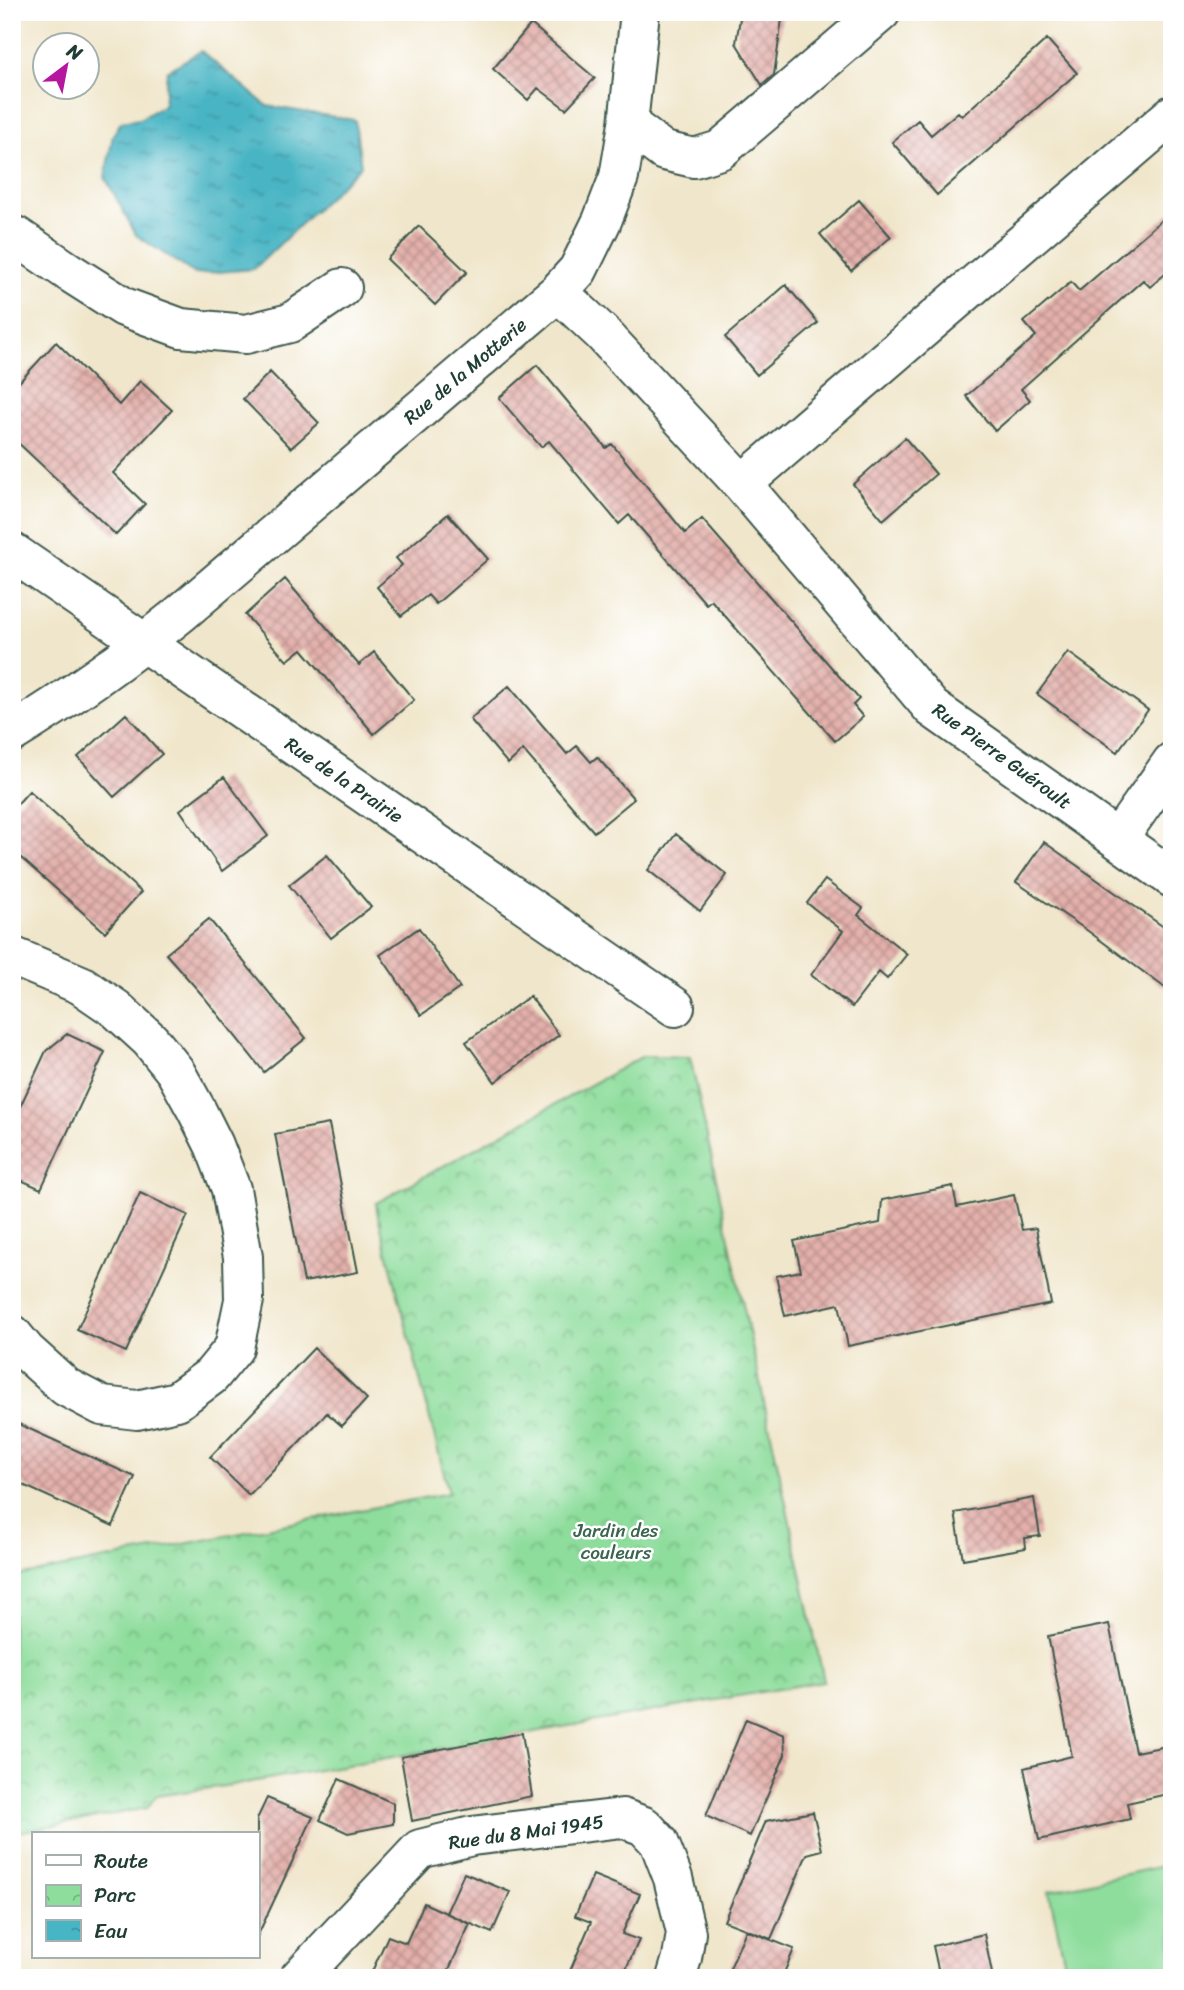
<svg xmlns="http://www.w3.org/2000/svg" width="1184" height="1990" viewBox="0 0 1184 1990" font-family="Sriracha,sans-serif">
<defs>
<pattern id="park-crowns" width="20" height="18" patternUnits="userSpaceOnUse" patternTransform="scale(1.75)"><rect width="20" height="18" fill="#8edd9c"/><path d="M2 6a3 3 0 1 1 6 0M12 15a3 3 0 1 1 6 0" fill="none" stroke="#73b480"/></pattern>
<pattern id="water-ripples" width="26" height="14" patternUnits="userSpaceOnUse" patternTransform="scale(1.75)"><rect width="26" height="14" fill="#48b5c4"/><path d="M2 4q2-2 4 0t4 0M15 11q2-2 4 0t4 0" fill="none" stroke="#3b94a0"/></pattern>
<pattern id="building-cross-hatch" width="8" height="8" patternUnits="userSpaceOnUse" patternTransform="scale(1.75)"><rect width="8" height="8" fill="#e4b0ab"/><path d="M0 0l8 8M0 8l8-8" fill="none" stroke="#b8908c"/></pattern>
</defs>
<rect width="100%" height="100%" fill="#fff"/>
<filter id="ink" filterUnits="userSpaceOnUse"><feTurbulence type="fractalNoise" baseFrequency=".0143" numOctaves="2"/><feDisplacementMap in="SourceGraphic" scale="14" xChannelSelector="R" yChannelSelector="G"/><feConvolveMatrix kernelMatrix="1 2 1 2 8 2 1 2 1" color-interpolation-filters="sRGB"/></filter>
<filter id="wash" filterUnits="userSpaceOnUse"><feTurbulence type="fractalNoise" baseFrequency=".00686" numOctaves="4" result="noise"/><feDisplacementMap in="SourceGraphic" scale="28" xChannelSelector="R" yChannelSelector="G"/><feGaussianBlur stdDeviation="1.57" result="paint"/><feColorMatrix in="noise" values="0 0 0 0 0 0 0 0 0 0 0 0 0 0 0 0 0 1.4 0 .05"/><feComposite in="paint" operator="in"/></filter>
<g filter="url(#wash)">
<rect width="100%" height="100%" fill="#f0e6cb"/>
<path fill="url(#park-crowns)" stroke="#568d68" stroke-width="2" d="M 643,1056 L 690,1057 L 824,1681 L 245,1783 L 156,1796 L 147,1808 L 12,1833 L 12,1577 L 449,1493 L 378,1216 L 376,1203 Z"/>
<path fill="#8edd9c" stroke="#568d68" stroke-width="2" d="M 1172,1864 L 1172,1978 L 1068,1978 L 1049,1891 Z"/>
<path fill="url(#water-ripples)" stroke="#34797c" stroke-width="2" d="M 201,51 L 267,106 L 355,120 L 361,166 L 254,269 L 195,274 L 136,235 L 105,177 L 113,135 L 121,122 L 140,119 L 164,105 L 167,71 Z"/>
<g id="blocks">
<path fill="url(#building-cross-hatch)" d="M 741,12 L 783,12 L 774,75 L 762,85 L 736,43 Z
M 531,24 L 595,78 L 566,109 L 538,88 L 528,100 L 493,69 Z
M 1047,39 L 1077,73 L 937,195 L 892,142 L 918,120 L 931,135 L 958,112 L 962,116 Z
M 859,200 L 891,237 L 851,271 L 820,234 Z
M 1172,211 L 1172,268 L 1150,287 L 1143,280 L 1021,389 L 1030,400 L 995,431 L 966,396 L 1036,336 L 1024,322 L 1071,282 L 1079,291 Z
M 419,226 L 467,272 L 435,305 L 387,259 Z
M 786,285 L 818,323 L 757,375 L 725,337 Z
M 56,342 L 119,405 L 140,381 L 172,410 L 113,473 L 145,504 L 116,535 L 12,437 L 12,390 Z
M 537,365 L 606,448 L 612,444 L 685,533 L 702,519 L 859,699 L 853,705 L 863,717 L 835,741 L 711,600 L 706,604 L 629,515 L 619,524 L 549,441 L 541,447 L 499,398 Z
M 270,372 L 319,423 L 291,448 L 243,399 Z
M 905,438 L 936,474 L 883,520 L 853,484 Z
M 448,514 L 488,559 L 436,604 L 428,595 L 401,616 L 377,587 L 402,565 L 396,558 Z
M 285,579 L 359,665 L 374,652 L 414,700 L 374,734 L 302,649 L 287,661 L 245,615 Z
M 1068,652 L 1148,710 L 1117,752 L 1037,694 Z
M 509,686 L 567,754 L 577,746 L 591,762 L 597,757 L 634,799 L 594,832 L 523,750 L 508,764 L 470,719 Z
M 126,714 L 162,754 L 114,797 L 78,757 Z
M 224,777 L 268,836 L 222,871 L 180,810 Z
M 29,791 L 141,892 L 105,932 L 12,850 L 12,810 Z
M 676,834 L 727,875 L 700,911 L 648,870 Z
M 1044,842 L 1172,933 L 1172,993 L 1088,931 L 1016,882 Z
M 327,855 L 371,907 L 331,938 L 289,885 Z
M 825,880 L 863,908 L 858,915 L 907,954 L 887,979 L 879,972 L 852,1007 L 811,975 L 843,931 L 807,903 Z
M 209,919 L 306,1038 L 264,1072 L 204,997 L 166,954 Z
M 419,928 L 460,988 L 421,1015 L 380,955 Z
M 530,996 L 559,1035 L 495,1082 L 466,1042 Z
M 67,1034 L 105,1052 L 41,1189 L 12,1176 L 12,1124 L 46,1051 Z
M 329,1124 L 358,1272 L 304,1282 L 275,1134 Z
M 953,1186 L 957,1207 L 1014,1195 L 1022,1230 L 1036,1228 L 1051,1304 L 848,1346 L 839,1304 L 785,1316 L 776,1276 L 801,1271 L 794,1241 L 880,1223 L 882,1200 Z
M 140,1193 L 188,1215 L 126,1352 L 77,1330 Z
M 314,1348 L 367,1399 L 342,1426 L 327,1413 L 249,1495 L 210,1457 Z
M 12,1421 L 135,1477 L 113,1526 L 12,1480 Z
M 1034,1498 L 1040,1536 L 1025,1538 L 1026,1548 L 963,1559 L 955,1513 Z
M 1109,1624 L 1135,1752 L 1172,1745 L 1172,1793 L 1127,1803 L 1130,1819 L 1039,1840 L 1024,1768 L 1072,1756 L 1048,1636 Z
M 746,1719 L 784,1735 L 785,1755 L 750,1836 L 706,1816 Z
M 522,1733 L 532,1796 L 412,1821 L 401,1757 Z
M 339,1779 L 393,1803 L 393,1824 L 348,1833 L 320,1820 Z
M 267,1798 L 313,1817 L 257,1937 L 257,1819 Z
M 813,1812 L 822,1850 L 807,1854 L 771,1939 L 724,1921 L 766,1821 Z
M 464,1873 L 510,1892 L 492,1933 L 446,1913 Z
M 593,1875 L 640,1894 L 622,1934 L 639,1940 L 622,1978 L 567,1978 L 591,1922 L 575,1916 Z
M 424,1903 L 470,1924 L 445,1978 L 369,1978 L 388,1936 L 406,1943 Z
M 746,1930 L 794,1949 L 782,1978 L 726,1978 Z
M 984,1934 L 993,1978 L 940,1978 L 933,1946 Z"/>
</g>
</g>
<g filter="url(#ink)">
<use href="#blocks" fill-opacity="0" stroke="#3e564b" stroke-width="2"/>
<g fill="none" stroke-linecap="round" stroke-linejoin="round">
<defs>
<path id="street" d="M 628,124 L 664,151 L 694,158 L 720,150 L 881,12
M 16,236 L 69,272 L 124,307 L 181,328 L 246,334 L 290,323 L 342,288
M 558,292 L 602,333 L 742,484 L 932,708 L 1172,878
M 742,484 L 1172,115
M 12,552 L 675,1007
M 12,733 C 71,697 127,657 180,614 L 558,292 L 578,270 L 602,221 L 619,177 L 628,124 L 640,12
M 1118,839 L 1172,762
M 12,956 L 81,985 L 116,1009 L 150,1040 L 175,1071 L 196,1109 L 214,1145 L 231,1189 L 243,1257 L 244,1300 L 234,1348 L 211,1376 L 177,1401 L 137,1410 L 102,1406 L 66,1387 L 26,1351 L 12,1334
M 299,1978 L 420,1849 L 472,1836 L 622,1818 L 644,1826 L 659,1842 L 673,1878 L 686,1933 L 682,1958 L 676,1978"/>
</defs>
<use href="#street" stroke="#3e564b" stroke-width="42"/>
<use href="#street" stroke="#fff" stroke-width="38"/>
</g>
</g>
<g text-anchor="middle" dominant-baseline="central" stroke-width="5" stroke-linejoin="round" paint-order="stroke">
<g font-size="19" fill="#1f3d34" stroke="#fff">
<text transform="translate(465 371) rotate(-40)">Rue de la Motterie</text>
<text transform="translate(1002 756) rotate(36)">Rue Pierre Guéroult</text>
<text transform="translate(344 780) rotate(34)">Rue de la Prairie</text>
<text transform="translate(526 1832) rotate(-8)">Rue du 8 Mai 1945</text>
</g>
<g font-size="19" fill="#3b654e" stroke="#fff">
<text x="616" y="1530">Jardin des<tspan x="616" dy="22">couleurs</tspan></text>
</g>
</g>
<rect width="1184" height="1990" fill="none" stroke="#fff" stroke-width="42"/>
<rect x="32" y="1832" width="228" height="126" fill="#ffffff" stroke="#a5b1ae" stroke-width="2"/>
<rect x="46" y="1855" width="35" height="10" fill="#ffffff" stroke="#a5b1ae" stroke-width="2"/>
<text x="94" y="1868" font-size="21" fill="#1f3d34">Route</text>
<rect x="46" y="1885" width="35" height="21" fill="url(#park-crowns)" stroke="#a5b1ae" stroke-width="2"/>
<text x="94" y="1902" font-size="21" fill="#1f3d34">Parc</text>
<rect x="46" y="1920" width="35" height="21" fill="url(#water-ripples)" stroke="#a5b1ae" stroke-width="2"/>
<text x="94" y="1938" font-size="21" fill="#1f3d34">Eau</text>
<g transform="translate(66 66) rotate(32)"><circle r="33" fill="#ffffff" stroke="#a5b1ae" stroke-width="2"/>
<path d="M0-5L12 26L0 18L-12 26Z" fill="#b5179e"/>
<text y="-10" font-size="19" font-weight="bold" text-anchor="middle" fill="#1f3d34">N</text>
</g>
</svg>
